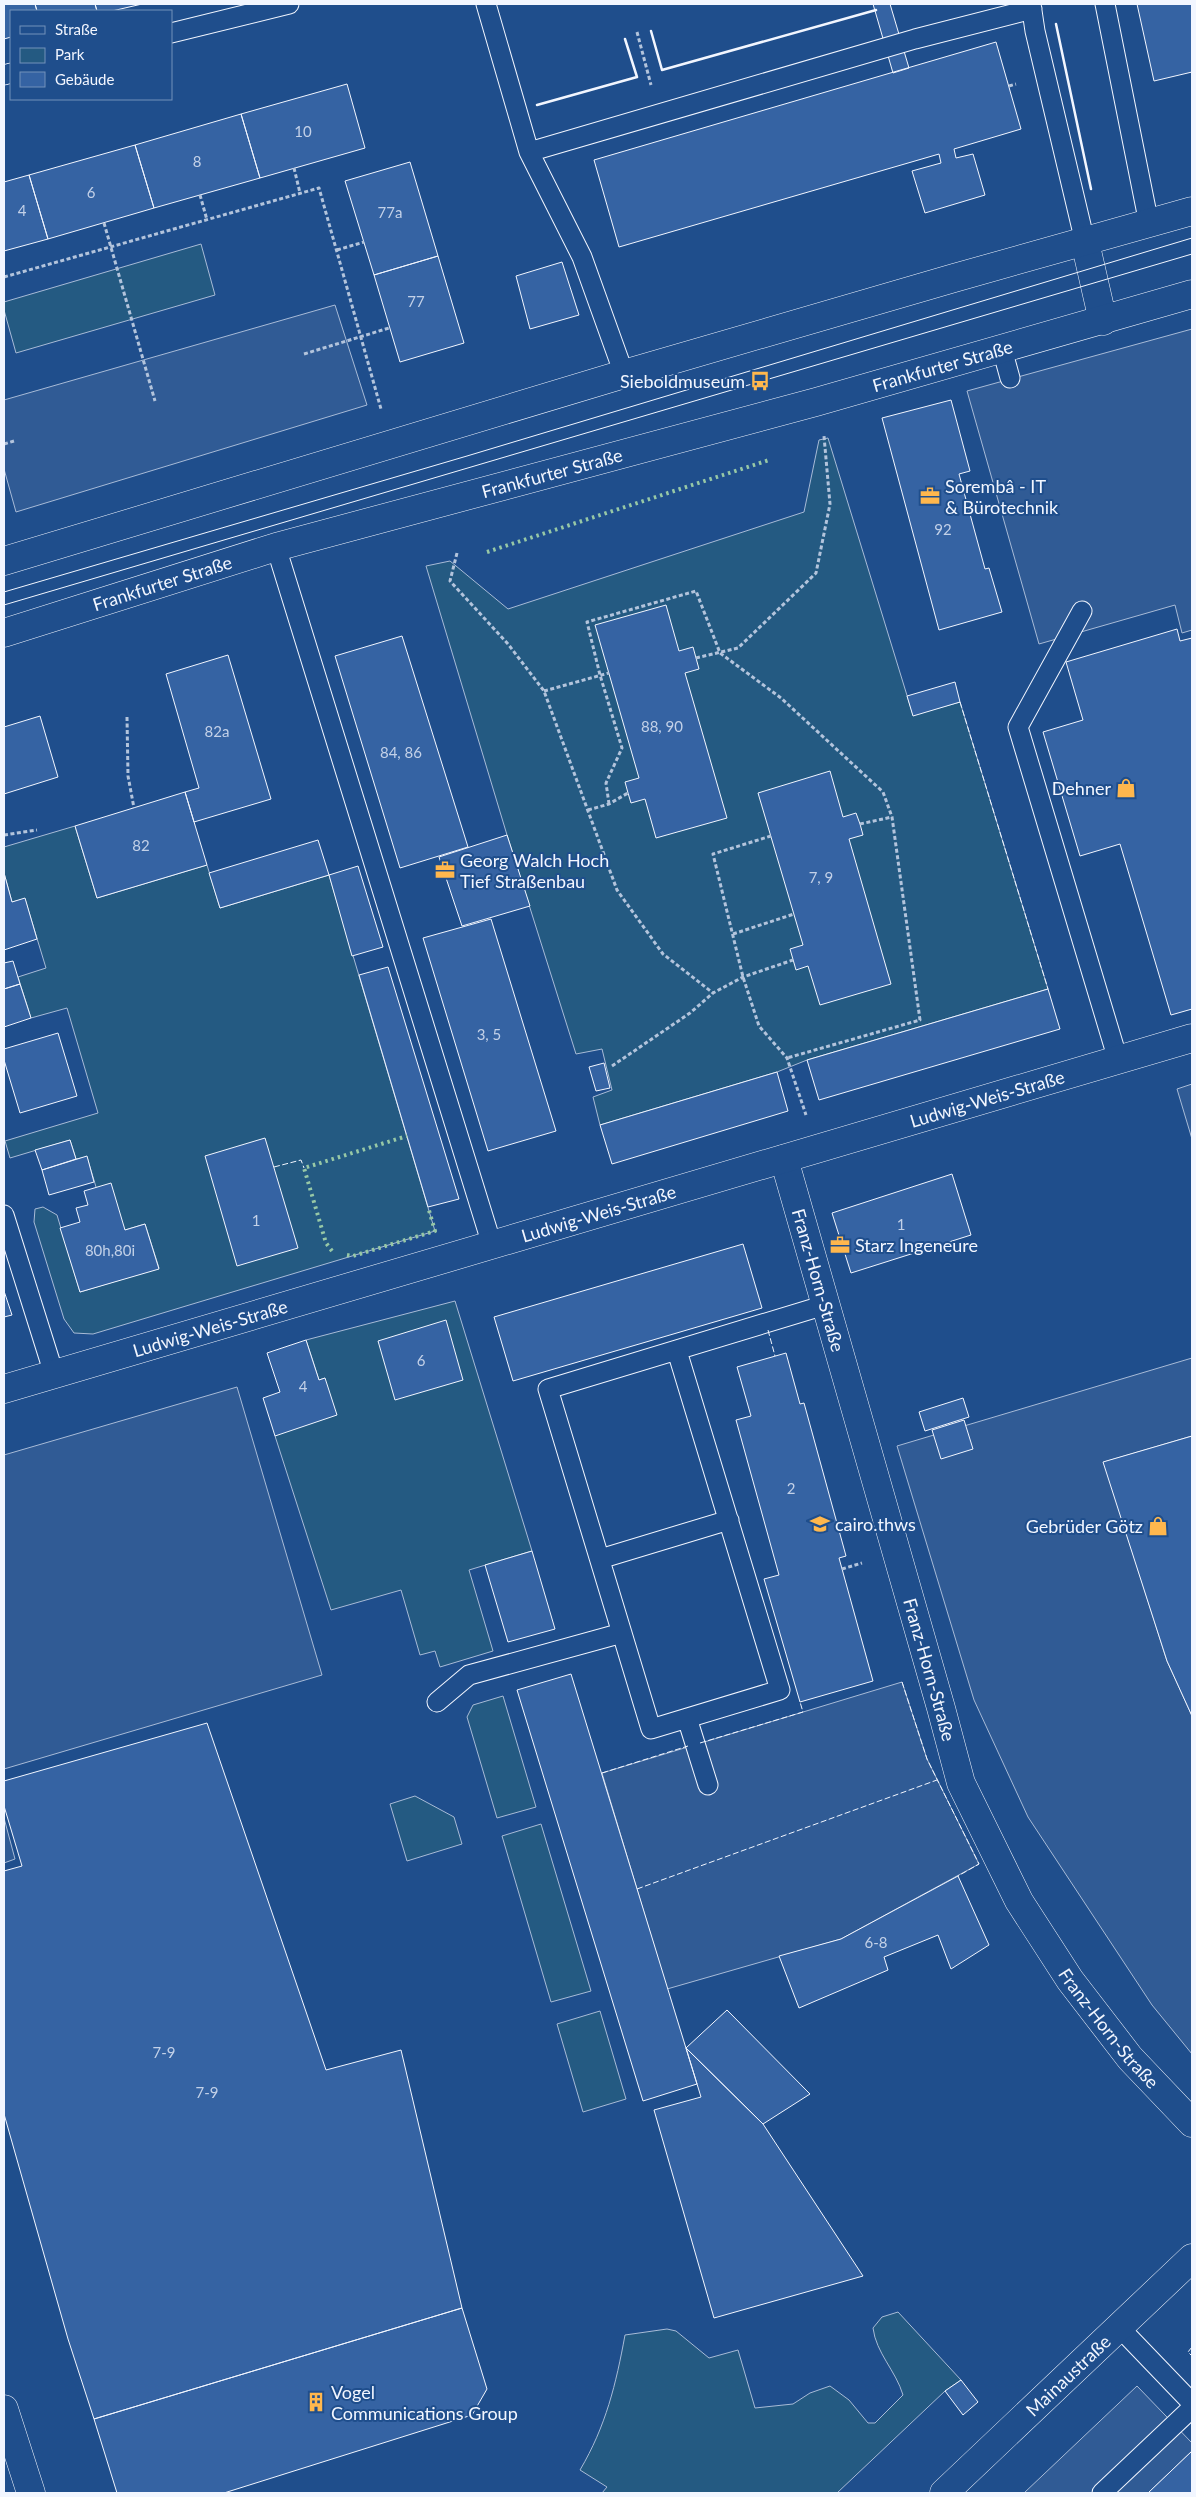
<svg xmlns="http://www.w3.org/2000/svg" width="1196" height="2497" viewBox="0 0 1196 2497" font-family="Lato,sans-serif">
<rect width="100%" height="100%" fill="#1f4e8c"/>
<path fill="#245a82" stroke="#a8bbd7" d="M 201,244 L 215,295 L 16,353 L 4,310 L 4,302 Z
M 828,438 L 913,715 L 960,702 L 1048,989 L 807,1060 L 777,1072 L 600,1125 L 593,1097 L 612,1090 L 602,1049 L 576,1054 L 507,835 L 426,566 L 450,561 L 508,609 L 804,512 L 819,440 Z
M 75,826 L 97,898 L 207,865 L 220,908 L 329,875 L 435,1231 L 93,1334 L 74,1333 L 64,1319 L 34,1222 L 35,1209 L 43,1207 L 57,1215 L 80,1292 L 159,1268 L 145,1224 L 125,1230 L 96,1187 L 87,1157 L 76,1159 L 70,1140 L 10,1158 L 5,1141 L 98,1113 L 67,1008 L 31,1018 L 18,977 L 46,968 L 25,899 L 12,902 L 4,873 L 4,847 Z
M 455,1301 L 532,1551 L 469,1570 L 493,1651 L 440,1667 L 435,1651 L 420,1655 L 401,1590 L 331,1610 L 275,1436 L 325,1378 L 319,1380 L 306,1340 Z
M 503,1696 L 536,1807 L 497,1818 L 467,1717 L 473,1705 Z
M 415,1796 L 454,1817 L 462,1844 L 407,1861 L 390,1804 Z
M 541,1824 L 591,1991 L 551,2002 L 502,1836 Z
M 600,2011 L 626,2099 L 583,2112 L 557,2024 Z
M 898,2312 L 961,2380 L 945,2391 L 837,2493 L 602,2493 L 607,2487 L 580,2470 C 606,2426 616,2384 625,2335 L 667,2329 L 676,2331 L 709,2358 L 738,2350 L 755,2408 L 793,2404 L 810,2393 L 830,2386 L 849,2400 L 868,2423 L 875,2423 L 903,2395 C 896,2371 876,2353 873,2328 L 882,2317 Z"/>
<path fill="#305b95" stroke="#a8bbd7" d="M 335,305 L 367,405 L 16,512 L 4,469 L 4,400 Z
M 1192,329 L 1192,630 L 1182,633 L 1175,605 L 1039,644 L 967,391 Z
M 1192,1084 L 1192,1139 L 1177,1089 Z
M 1192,1358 L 1192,1436 L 1104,1462 L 1167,1661 L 1192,1716 L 1192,2054 L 1152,2005 L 1028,1817 L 974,1700 L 897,1446 Z
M 237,1387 L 322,1675 L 4,1769 L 4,1455 Z
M 902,1682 L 927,1759 L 979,1864 L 841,1939 L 667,1989 L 602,1773 Z
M 4,1818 L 15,1859 L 4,1863 Z
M 1137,2386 L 1192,2443 L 1192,2451 L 1148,2493 L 1024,2493 Z"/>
<path fill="#3563a3" stroke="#f2f6ff" d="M 4,4 L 35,4 L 37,11 L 11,11 L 11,37 L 4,39 Z
M 35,4 L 95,4 L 97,11 L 37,11 Z
M 95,4 L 142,4 L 112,11 L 97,11 Z
M 873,4 L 890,4 L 909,68 L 893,73 Z
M 1137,4 L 1192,4 L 1192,72 L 1154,81 Z
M 996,42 L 1021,129 L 954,149 L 956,158 L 973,154 L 985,195 L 925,213 L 912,171 L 941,163 L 939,154 L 619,247 L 594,160 Z
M 347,84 L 365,148 L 260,178 L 241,114 Z
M 241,114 L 260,178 L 154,208 L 135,145 Z
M 135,145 L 154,208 L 48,239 L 29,175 Z
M 410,162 L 438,256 L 374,275 L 345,181 Z
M 29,175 L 48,239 L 4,251 L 4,182 Z
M 438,256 L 464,343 L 400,362 L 374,275 Z
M 562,262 L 579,315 L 530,329 L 516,276 Z
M 951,400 L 970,471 L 959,474 L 985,569 L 989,568 L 1002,612 L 939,630 L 882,418 Z
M 666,605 L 679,651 L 693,647 L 699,669 L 685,673 L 727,818 L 656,838 L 645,799 L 631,803 L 628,793 L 625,782 L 639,778 L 595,625 Z
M 1177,629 L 1180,641 L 1192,638 L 1192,1009 L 1171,1015 L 1120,844 L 1080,856 L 1043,732 L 1083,720 L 1066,662 Z
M 402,636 L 468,847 L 400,868 L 335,656 Z
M 228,655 L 271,799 L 194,822 L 185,792 L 199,788 L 166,674 Z
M 955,682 L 960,702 L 913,716 L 907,696 Z
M 40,716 L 58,777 L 4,794 L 4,727 Z
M 830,771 L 843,817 L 856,813 L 860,824 L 863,835 L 849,839 L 891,984 L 820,1005 L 808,966 L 796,970 L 790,949 L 803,945 L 758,793 Z
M 185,792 L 207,865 L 97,898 L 75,826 Z
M 507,835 L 530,906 L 462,926 L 439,857 Z
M 318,840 L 329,875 L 220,908 L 209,873 Z
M 358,866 L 383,947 L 352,956 L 329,875 Z
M 4,873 L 12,902 L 25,898 L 37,939 L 4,950 Z
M 491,919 L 556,1131 L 488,1151 L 423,938 Z
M 13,961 L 20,984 L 4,989 L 4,963 Z
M 388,967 L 459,1199 L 428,1207 L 359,975 Z
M 20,984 L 31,1018 L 4,1027 L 4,989 Z
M 1048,989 L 1060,1029 L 819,1100 L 807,1060 Z
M 58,1033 L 77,1096 L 20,1113 L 4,1060 L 4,1049 Z
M 604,1063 L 610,1088 L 596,1091 L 589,1067 Z
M 777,1072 L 788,1111 L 612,1164 L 600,1125 Z
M 265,1138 L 298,1248 L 237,1266 L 205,1156 Z
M 70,1140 L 76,1159 L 42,1170 L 35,1150 Z
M 87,1156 L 94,1182 L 49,1195 L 42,1170 Z
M 952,1174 L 971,1235 L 851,1273 L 832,1213 Z
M 111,1183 L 125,1230 L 145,1224 L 159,1269 L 80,1292 L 60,1228 L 80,1222 L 76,1208 L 88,1205 L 84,1191 Z
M 743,1244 L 762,1308 L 513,1381 L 494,1317 Z
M 4,1291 L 12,1315 L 4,1317 Z
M 446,1320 L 463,1380 L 395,1400 L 378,1341 Z
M 306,1340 L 319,1380 L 325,1378 L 337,1415 L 275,1436 L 263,1398 L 280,1392 L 267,1353 Z
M 786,1353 L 800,1404 L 804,1403 L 846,1556 L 839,1558 L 873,1681 L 800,1702 L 764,1579 L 779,1575 L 736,1420 L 751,1416 L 737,1367 Z
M 963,1398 L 969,1417 L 925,1431 L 919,1412 Z
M 964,1420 L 973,1449 L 941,1459 L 932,1430 Z
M 1192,1436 L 1192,1716 L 1167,1661 L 1103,1462 Z
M 532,1551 L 555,1629 L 508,1642 L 485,1565 Z
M 571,1674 L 697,2084 L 643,2101 L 517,1690 Z
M 207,1723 L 326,2070 L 401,2050 L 462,2308 L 94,2419 L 68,2339 L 4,2114 L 4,1871 L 22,1866 L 4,1806 L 4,1781 Z
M 958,1876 L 989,1945 L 951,1969 L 938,1935 L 884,1957 L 888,1970 L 799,2008 L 779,1956 L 841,1939 Z
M 727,2010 L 810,2094 L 763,2124 L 686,2048 Z
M 686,2048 L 763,2124 L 863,2276 L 714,2318 L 654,2110 L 701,2097 Z
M 462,2308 L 487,2389 L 472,2415 L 224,2493 L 117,2493 L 94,2419 Z
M 961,2380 L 978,2402 L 963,2415 L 945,2391 Z
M 1192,2451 L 1192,2493 L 1148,2493 Z"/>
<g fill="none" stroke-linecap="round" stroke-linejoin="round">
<defs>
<path id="lane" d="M 486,4 L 529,152 L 582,257 L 624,374
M 1031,4 L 1035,31 L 1085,242
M 1105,4 L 1149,224
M 171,33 L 289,4
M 4,75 L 11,73
M 529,152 L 915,39 L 1032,9
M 1002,349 L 1010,378
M 276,547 L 492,1245
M 1082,611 L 1018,727 L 1118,1060
M 4,1215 L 54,1374
M 677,1351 L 780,1690 L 651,1729 L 548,1389 L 825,1305
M 600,1559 L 729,1520
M 437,1702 L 469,1675 L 622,1633
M 687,1718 L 708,1785
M 1119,2327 L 1192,2403
M 1102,2493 L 1192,2408"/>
<g id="street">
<path id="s1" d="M 784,1159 L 941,1708 L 961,1783 L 1019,1901 L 1070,1980 L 1130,2058 L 1192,2123"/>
<path id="s2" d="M 4,1389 L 1192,1038"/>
<path d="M 4,2409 L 31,2493"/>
</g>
<g id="secondary">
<path d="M 1085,242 L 1103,321"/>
<path d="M 4,561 L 624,374 L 954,278 L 1192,211"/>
<path id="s3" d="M 4,633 L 276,547 L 816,402 L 1192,294"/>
<path id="s4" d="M 944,2493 L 1192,2258"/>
</g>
</defs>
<use href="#lane" stroke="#f2f6ff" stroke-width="21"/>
<use href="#street" stroke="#f2f6ff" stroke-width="29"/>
<use href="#secondary" stroke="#f2f6ff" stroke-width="29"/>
<path stroke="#b3c4dc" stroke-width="3" stroke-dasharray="4 2.5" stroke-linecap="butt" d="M 637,32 L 651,85
M 1009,86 L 1016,84
M 294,168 L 300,193
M 200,195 L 207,220
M 104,223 L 155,401
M 337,250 L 364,242
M 4,277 L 319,188 L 381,409
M 304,354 L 389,328
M 4,444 L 14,441
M 457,553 L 450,581 L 508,644 L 544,691 L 617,890 L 663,954 L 713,993
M 696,658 L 738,648 L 816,573 L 830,504 L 824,436
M 544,691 L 609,673
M 127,717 L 128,776 L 134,808
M 609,804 L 606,783 L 622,748 L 600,675 L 587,622 L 696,591 L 720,653 L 781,698 L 883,792 L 892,817 L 920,1020 L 787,1058
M 588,810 L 609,804 L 628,793
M 860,824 L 892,817
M 4,835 L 37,830
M 771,836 L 713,854 L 743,977 L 759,1026 L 787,1058 L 806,1115
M 733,934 L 794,914
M 612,1066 L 690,1013 L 713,993 L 743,977 L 793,960
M 842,1569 L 862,1563"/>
<use href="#lane" stroke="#1f4e8c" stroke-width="19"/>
<use href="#street" stroke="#1f4e8c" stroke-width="28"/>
<use href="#secondary" stroke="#1f4e8c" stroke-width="28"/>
<path stroke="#f2f6ff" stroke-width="1" d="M 4,592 L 467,456 L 1192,238
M 4,605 L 1192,254"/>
<path stroke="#97c8a6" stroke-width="4" stroke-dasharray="2.5 4" stroke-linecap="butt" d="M 487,552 L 769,460
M 332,1251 L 326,1243 L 304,1168 L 407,1136
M 347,1255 L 353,1256 L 435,1231 L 428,1207"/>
<path stroke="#f2f6ff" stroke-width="1" stroke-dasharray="6 2.5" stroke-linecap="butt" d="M 960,702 L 1048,989
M 274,1167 L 301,1160 L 304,1168
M 768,1330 L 775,1356
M 902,1682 L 927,1759 L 979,1864 L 958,1876
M 700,1743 L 803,1712 L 800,1702
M 602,1773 L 688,1746
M 637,1889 L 937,1780
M 1192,2347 L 1188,2352 L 1192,2356"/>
<path stroke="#f2f6ff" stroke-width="2.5" d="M 1056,24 L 1091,189
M 651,31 L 662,70 L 876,10
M 537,105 L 637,77 L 625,39"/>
</g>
<defs>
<symbol id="bus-bare" viewBox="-9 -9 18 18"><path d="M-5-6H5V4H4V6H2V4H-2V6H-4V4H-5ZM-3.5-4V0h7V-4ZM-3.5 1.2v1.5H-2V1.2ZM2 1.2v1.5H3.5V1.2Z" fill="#ffb74d" stroke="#1f4e8c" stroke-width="2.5" paint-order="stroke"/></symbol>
<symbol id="office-bare" viewBox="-9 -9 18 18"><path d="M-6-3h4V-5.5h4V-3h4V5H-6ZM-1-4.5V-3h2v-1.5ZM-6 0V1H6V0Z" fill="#ffb74d" stroke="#1f4e8c" stroke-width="2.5" paint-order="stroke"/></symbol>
<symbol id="shop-bare" viewBox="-9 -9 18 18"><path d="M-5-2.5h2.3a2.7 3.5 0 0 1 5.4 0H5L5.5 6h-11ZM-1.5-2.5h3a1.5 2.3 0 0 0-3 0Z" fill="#ffb74d" stroke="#1f4e8c" stroke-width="2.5" paint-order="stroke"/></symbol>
<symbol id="university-bare" viewBox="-9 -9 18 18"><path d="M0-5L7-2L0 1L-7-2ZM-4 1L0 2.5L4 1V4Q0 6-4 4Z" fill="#ffb74d" stroke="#1f4e8c" stroke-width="2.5" paint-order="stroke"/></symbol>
<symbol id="building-bare" viewBox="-9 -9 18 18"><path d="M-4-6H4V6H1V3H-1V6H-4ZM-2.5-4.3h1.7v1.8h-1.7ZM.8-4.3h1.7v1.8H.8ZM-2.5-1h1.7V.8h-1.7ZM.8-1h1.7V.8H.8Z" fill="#ffb74d" stroke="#1f4e8c" stroke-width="2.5" paint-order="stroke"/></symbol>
</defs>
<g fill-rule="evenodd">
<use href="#bus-bare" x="746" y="367" width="28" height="28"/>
<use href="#office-bare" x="916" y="482" width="28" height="28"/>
<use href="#shop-bare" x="1112" y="774" width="28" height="28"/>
<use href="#office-bare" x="431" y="856" width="28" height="28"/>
<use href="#office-bare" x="826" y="1231" width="28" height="28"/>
<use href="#university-bare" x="806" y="1510" width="28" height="28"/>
<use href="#shop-bare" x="1144" y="1512" width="28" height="28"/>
<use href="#building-bare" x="302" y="2388" width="28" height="28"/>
</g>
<g text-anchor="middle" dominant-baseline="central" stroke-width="4" stroke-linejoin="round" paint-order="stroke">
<g font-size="15" fill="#c3d1e8">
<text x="303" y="131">10</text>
<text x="197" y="161">8</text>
<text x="91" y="192">6</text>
<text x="22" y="210">4</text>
<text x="390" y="212">77a</text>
<text x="416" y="301">77</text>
<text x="943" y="529">92</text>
<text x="662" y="726">88, 90</text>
<text x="217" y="731">82a</text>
<text x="401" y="752">84, 86</text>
<text x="141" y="845">82</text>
<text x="821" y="877">7, 9</text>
<text x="489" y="1034">3, 5</text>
<text x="256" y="1220">1</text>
<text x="901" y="1224">1</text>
<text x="110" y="1250">80h,80i</text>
<text x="421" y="1360">6</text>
<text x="303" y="1386">4</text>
<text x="791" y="1488">2</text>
<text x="876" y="1942">6-8</text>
<text x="164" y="2052">7-9</text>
<text x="207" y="2092">7-9</text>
</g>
<g font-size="18" fill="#f2f6ff" stroke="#1f4e8c">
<text stroke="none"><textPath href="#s3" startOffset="976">Frankfurter Straße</textPath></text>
<text stroke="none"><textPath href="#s3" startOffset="571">Frankfurter Straße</textPath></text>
<text stroke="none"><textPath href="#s3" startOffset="166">Frankfurter Straße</textPath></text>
<text stroke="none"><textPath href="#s2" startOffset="1025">Ludwig-Weis-Straße</textPath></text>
<text stroke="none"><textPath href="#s2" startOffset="620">Ludwig-Weis-Straße</textPath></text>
<text stroke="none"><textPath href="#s1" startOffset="126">Franz-Horn-Straße</textPath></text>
<text stroke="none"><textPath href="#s2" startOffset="215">Ludwig-Weis-Straße</textPath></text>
<text stroke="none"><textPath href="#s1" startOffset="531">Franz-Horn-Straße</textPath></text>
<text stroke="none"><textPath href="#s1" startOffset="936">Franz-Horn-Straße</textPath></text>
<text stroke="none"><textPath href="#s4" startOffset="171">Mainaustraße</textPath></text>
</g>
<g font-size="18" fill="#f2f6ff" stroke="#1f4e8c" text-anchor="start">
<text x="745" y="381" text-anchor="end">Sieboldmuseum</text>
<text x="945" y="486">Sorembâ - IT<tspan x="945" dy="21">&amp; Bürotechnik</tspan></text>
<text x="1111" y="788" text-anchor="end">Dehner</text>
<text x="460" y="860">Georg Walch Hoch<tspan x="460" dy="21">Tief Straßenbau</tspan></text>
<text x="855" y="1245">Starz Ingeneure</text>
<text x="835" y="1524">cairo.thws</text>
<text x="1143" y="1526" text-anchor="end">Gebrüder Götz</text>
<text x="331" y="2392">Vogel<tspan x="331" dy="21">Communications Group</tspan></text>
</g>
</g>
<rect width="1196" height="2497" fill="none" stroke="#f2f6ff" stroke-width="10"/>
<rect x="10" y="10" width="162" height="90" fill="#1f4e8c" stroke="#7391ba"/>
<rect x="20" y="26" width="25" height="8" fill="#1f4e8c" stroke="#7391ba"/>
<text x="55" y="35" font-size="15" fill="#f2f6ff">Straße</text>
<rect x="20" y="48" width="25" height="15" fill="#245a82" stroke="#7391ba"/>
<text x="55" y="60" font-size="15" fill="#f2f6ff">Park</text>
<rect x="20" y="72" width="25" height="15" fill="#3563a3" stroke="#7391ba"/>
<text x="55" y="85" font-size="15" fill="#f2f6ff">Gebäude</text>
</svg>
